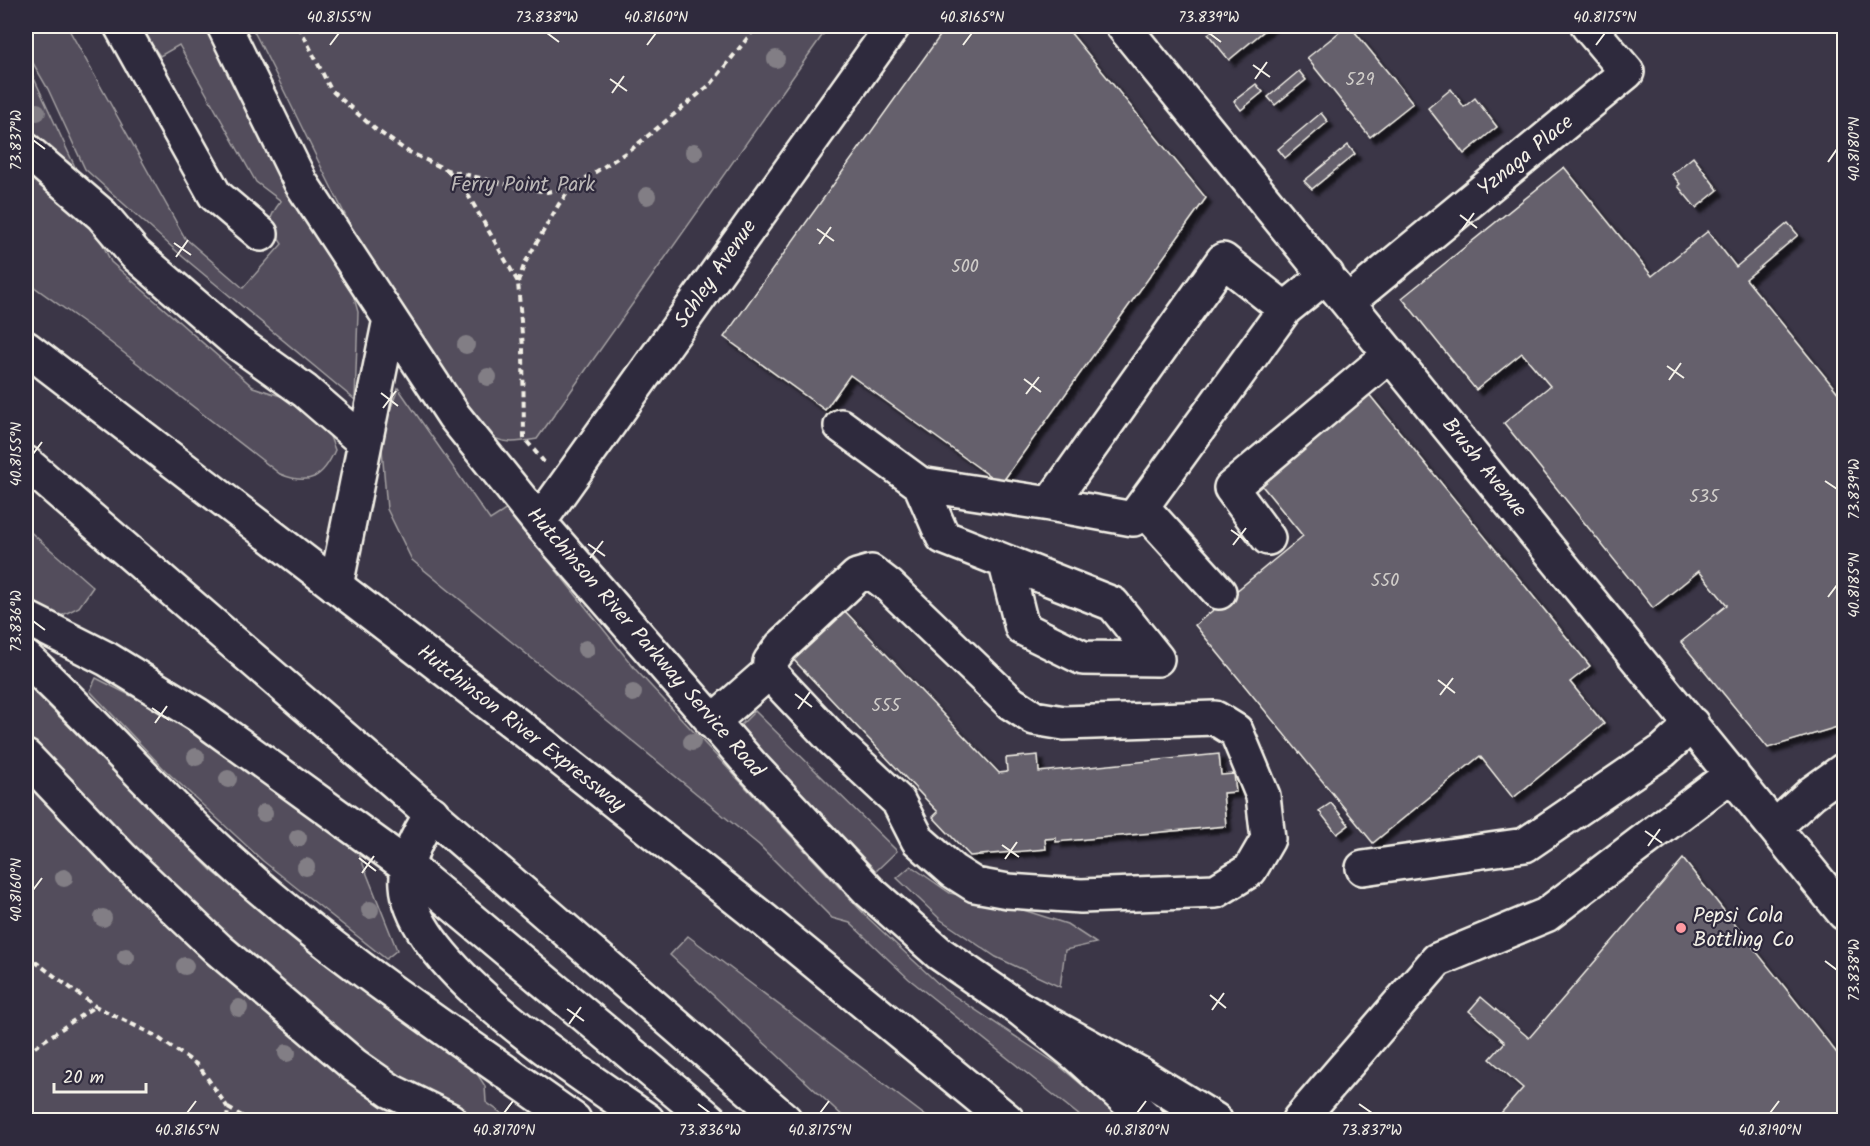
<svg xmlns="http://www.w3.org/2000/svg" width="1870" height="1146" viewBox="0 0 1870 1146" font-family="Kalam,sans-serif">
<defs>
<filter id="shadow"><feDropShadow dx="5.5" dy="5.5" stdDeviation="1.5" flood-color="#0009"/></filter>
</defs>
<rect width="100%" height="100%" fill="#3b3647"/>
<filter id="ink" filterUnits="userSpaceOnUse"><feTurbulence type="fractalNoise" baseFrequency=".0167" numOctaves="2"/><feDisplacementMap in="SourceGraphic" scale="12" xChannelSelector="R" yChannelSelector="G"/><feConvolveMatrix kernelMatrix="1 2 1 2 8 2 1 2 1" color-interpolation-filters="sRGB"/></filter>
<g filter="url(#ink)">
<path fill="#534e5c" stroke="#a4a0a2" stroke-width="1.5" d="M 26,26 L 67,26 L 185,238 L 243,288 L 282,244 C 269,223 265,222 281,201 L 256,182 L 179,45 L 160,56 L 139,27 L 213,26 L 352,290 L 358,312 L 355,400 L 183,257 L 85,169 L 48,89 L 26,51 Z
M 251,26 L 829,26 L 537,439 C 519,442 501,446 486,432 C 472,419 461,400 449,385 C 365,277 315,146 251,26 Z
M 26,61 L 76,169 L 26,133 Z
M 26,170 L 96,230 L 111,262 L 253,387 L 293,400 L 326,426 L 335,450 C 323,478 309,486 280,474 L 97,332 L 26,281 Z
M 398,388 L 490,520 L 507,509 L 636,670 L 868,918 L 944,989 L 1057,1064 L 1124,1120 L 1085,1120 L 909,979 L 850,923 L 832,918 L 759,845 L 412,560 L 387,509 L 381,437 Z
M 26,528 L 93,587 L 79,607 L 59,617 L 26,599 Z
M 96,678 L 153,707 L 287,792 L 355,844 L 397,950 L 386,959 L 263,861 L 165,770 L 90,691 Z
M 26,683 L 211,870 L 320,959 L 474,1069 L 485,1086 L 486,1102 L 511,1120 L 26,1120 Z
M 755,711 L 897,851 L 876,871 L 739,727 Z
M 911,866 L 950,893 L 1014,907 L 1067,924 L 1096,943 L 1065,950 L 1060,987 L 996,957 L 941,920 L 897,878 Z
M 688,936 L 931,1120 L 847,1120 L 670,955 Z"/>
<path fill="#65616c" stroke="#f4f1e8" stroke-width="1.5" filter="url(#shadow)" d="M 947,26 L 1065,26 L 1206,198 L 1001,484 L 850,375 L 825,410 L 724,337 Z
M 1218,26 L 1270,26 L 1229,60 L 1208,34 Z
M 1347,26 L 1350,26 L 1413,103 L 1370,137 L 1307,58 Z
M 1299,71 L 1306,80 L 1275,105 L 1268,97 Z
M 1256,84 L 1263,92 L 1241,110 L 1234,101 Z
M 1451,89 L 1464,107 L 1475,98 L 1497,127 L 1464,154 L 1428,108 Z
M 1321,113 L 1328,122 L 1285,158 L 1278,149 Z
M 1348,145 L 1355,154 L 1312,189 L 1304,181 Z
M 1693,157 L 1718,190 L 1696,208 L 1678,186 L 1680,184 L 1672,174 Z
M 1564,167 L 1652,276 L 1708,231 L 1736,267 L 1788,223 L 1798,235 L 1746,279 L 1844,400 L 1844,725 L 1768,748 L 1681,642 L 1727,605 L 1699,571 L 1653,608 L 1504,423 L 1550,386 L 1522,353 L 1476,390 L 1402,298 Z
M 1368,393 L 1590,666 L 1570,682 L 1604,724 L 1513,798 L 1480,756 L 1373,843 L 1195,625 L 1303,536 L 1259,482 Z
M 843,609 L 999,773 L 1007,772 L 1006,758 L 1038,755 L 1039,772 L 1219,754 L 1221,775 L 1234,774 L 1236,792 L 1223,793 L 1226,826 L 1056,842 L 1056,838 L 1045,839 L 1046,849 L 970,856 L 933,817 L 938,812 L 792,658 L 813,637 L 815,639 Z
M 1331,803 L 1349,825 L 1337,834 L 1319,811 Z
M 1683,859 L 1844,1062 L 1844,1120 L 1495,1120 L 1523,1088 L 1490,1059 L 1505,1042 L 1469,1011 L 1481,997 L 1529,1038 Z"/>
<g fill="none" stroke-linecap="round" stroke-linejoin="round">
<defs>
<path id="minor" d="M 121,26 L 215,195 L 261,234
M 224,26 L 301,183 L 454,416 L 539,522 L 751,765 L 869,891 L 939,953 L 1019,1008 L 1140,1074 L 1215,1120
M 1123,26 L 1844,913
M 26,150 L 102,215 L 135,254 L 238,343 L 305,391 L 365,443
M 1349,301 L 1627,72 L 1588,26
M 841,426 L 920,484 L 1050,504 L 1223,260 L 1285,309 L 1327,275
M 920,484 L 943,537 L 1113,604 L 1157,659 L 1083,658 L 1022,628 L 1006,564
M 1050,504 L 1133,519 L 1285,309
M 1142,507 L 1219,592
M 539,522 L 893,26
M 1268,538 L 1231,488 L 1391,354
M 336,586 L 390,319
M 26,658 C 100,727 166,805 242,872 C 345,964 462,1040 574,1120
M 712,722 L 769,672 L 770,662 L 781,647 L 857,576 L 871,572 L 888,585 L 1011,703 L 1034,718 L 1064,723 L 1215,718 L 1236,731 L 1263,796 L 1268,839 L 1250,870 L 1216,891 L 1081,896 L 1008,891 L 975,885 L 953,871 L 918,840 L 898,801 L 834,741 L 769,672
M 26,757 L 123,859 L 218,949 L 354,1065 L 391,1091 L 450,1120
M 432,813 C 418,835 405,858 407,885 C 412,967 582,1074 647,1120
M 1775,827 L 1812,793 L 1844,770
M 1363,868 L 1525,845 L 1663,751 L 1692,724
M 1299,1120 L 1437,960 L 1546,915 L 1732,774"/>
<path id="highway" d="M 26,348 L 546,747 L 764,920 L 1007,1120
M 26,463 L 785,1120
M 26,618 L 107,659 L 198,715 L 407,866 L 710,1120
M 1019,1008 L 1078,1056 L 1148,1120"/>
</defs>
<use href="#minor" stroke="#f4f1e8" stroke-width="38"/>
<use href="#highway" stroke="#f4f1e8" stroke-width="38"/>
<path stroke="#f4f1e8" stroke-width="4" stroke-dasharray="6 4.5" stroke-linecap="butt" d="M 299,26 L 331,90 L 375,129 L 407,151 L 447,170 L 517,187 L 547,192 L 571,187
M 447,170 L 468,195 L 518,282 L 523,348 L 524,438 L 544,462
M 518,282 L 525,263 L 559,204 L 572,187 L 633,148 L 711,84 L 757,26
M 26,955 L 95,1006 L 154,1035 L 199,1066 L 228,1108 L 227,1120
M 26,1053 L 95,1006
M 228,1108 L 249,1120"/>
<use href="#minor" stroke="#2f2a3d" stroke-width="33"/>
<use href="#highway" stroke="#2f2a3d" stroke-width="33"/>
</g>
<g fill="#827e85">
<circle cx="776" cy="59" r="9"/>
<circle cx="37" cy="112" r="9"/>
<circle cx="694" cy="152" r="9"/>
<circle cx="647" cy="196" r="9"/>
<circle cx="466" cy="345" r="9"/>
<circle cx="488" cy="377" r="9"/>
<circle cx="586" cy="649" r="9"/>
<circle cx="633" cy="693" r="9"/>
<circle cx="692" cy="742" r="9"/>
<circle cx="196" cy="757" r="9"/>
<circle cx="228" cy="779" r="9"/>
<circle cx="264" cy="813" r="9"/>
<circle cx="298" cy="838" r="9"/>
<circle cx="306" cy="867" r="9"/>
<circle cx="64" cy="878" r="9"/>
<circle cx="370" cy="910" r="9"/>
<circle cx="103" cy="918" r="9"/>
<circle cx="126" cy="957" r="9"/>
<circle cx="185" cy="966" r="9"/>
<circle cx="239" cy="1008" r="9"/>
<circle cx="287" cy="1053" r="9"/>
</g>
</g>
<path fill="none" stroke="#f4f1e8" stroke-width="2" d="M 547,33 L 559,42M 1209,33 L 1221,42M 330,45 L 339,33M 647,45 L 656,33M 963,45 L 972,33M 1596,45 L 1605,33M 1253,65 L 1270,77M 610,79 L 627,91M 1255,79 L 1267,62M 612,93 L 624,76M 33,140 L 45,149M 1828,162 L 1837,149M 1460,215 L 1477,228M 817,229 L 834,241M 1462,230 L 1474,213M 174,243 L 191,255M 819,244 L 831,227M 176,257 L 188,240M 1667,366 L 1684,378M 1024,379 L 1041,392M 1669,380 L 1681,363M 381,393 L 398,406M 1026,394 L 1039,377M 383,408 L 396,391M 33,454 L 42,442M 1825,481 L 1837,489M 1231,530 L 1248,542M 588,544 L 605,556M 1233,545 L 1246,528M 590,558 L 603,541M 1828,597 L 1837,585M 33,621 L 45,630M 1438,680 L 1455,693M 795,694 L 812,707M 1440,695 L 1453,678M 152,708 L 169,720M 798,709 L 810,692M 155,723 L 167,706M 1645,831 L 1662,843M 1002,845 L 1019,857M 1648,846 L 1660,829M 359,858 L 376,871M 1005,859 L 1017,842M 362,873 L 374,856M 33,890 L 42,878M 1825,961 L 1837,970M 1210,995 L 1226,1008M 567,1009 L 584,1021M 1212,1010 L 1224,993M 569,1024 L 581,1007M 698,1104 L 710,1113M 1359,1104 L 1372,1113M 187,1113 L 196,1101M 504,1113 L 513,1101M 820,1113 L 829,1101M 1137,1113 L 1146,1101M 1770,1113 L 1779,1101"/>
<circle fill="#ff9aa2" stroke="#2f2a3d" stroke-width="2" cx="1681" cy="928" r="6"/>
<g text-anchor="middle" dominant-baseline="central" stroke-width="4.5" stroke-linejoin="round" paint-order="stroke">
<g font-size="18" fill="#d0cdc9">
<text x="1360" y="80">529</text>
<text x="965" y="267">500</text>
<text x="1704" y="497">535</text>
<text x="1385" y="581">550</text>
<text x="886" y="706">555</text>
</g>
<g font-size="21" fill="#f4f1e8" stroke="#2f2a3d">
<text transform="translate(1526 156) rotate(-39)">Yznaga Place</text>
<text transform="translate(716 274) rotate(-55)">Schley Avenue</text>
<text transform="translate(1484 468) rotate(51)">Brush Avenue</text>
<text transform="translate(645 643) rotate(49)">Hutchinson River Parkway Service Road</text>
<text transform="translate(521 729) rotate(38)">Hutchinson River Expressway</text>
</g>
<g font-size="21" fill="#bcb8b7" stroke="#2f2a3d">
<text x="523" y="185">Ferry Point Park</text>
</g>
<g font-size="21" fill="#f4f1e8" stroke="#2f2a3d" text-anchor="start">
<text x="1693" y="916">Pepsi Cola<tspan x="1693" dy="24">Bottling Co</tspan></text>
</g>
</g>
<rect width="1870" height="1146" fill="none" stroke="#2f2a3d" stroke-width="66"/>
<path d="M54 1083v9h92v-9" fill="none" stroke="#f4f1e8" stroke-width="3"/>
<text x="63" y="1083" font-size="18" fill="#f4f1e8" stroke="#2f2a3d" stroke-width="4.5" paint-order="stroke">20 m</text>
<rect x="33" y="33" width="1804" height="1080" fill="none" stroke="#f4f1e8" stroke-width="2"/>
<g font-size="15" text-anchor="middle" fill="#f4f1e8">
<text x="339" y="22">40.8155°N</text>
<text x="547" y="22">73.838°W</text>
<text x="656" y="22">40.8160°N</text>
<text x="972" y="22">40.8165°N</text>
<text x="1209" y="22">73.839°W</text>
<text x="1605" y="22">40.8175°N</text>
<text transform="translate(16 140) rotate(-90)" y="5">73.837°W</text>
<text transform="translate(1854 149) rotate(-90)" y="5">40.8180°N</text>
<text transform="translate(16 454) rotate(-90)" y="5">40.8155°N</text>
<text transform="translate(1854 489) rotate(-90)" y="5">73.839°W</text>
<text transform="translate(1854 585) rotate(-90)" y="5">40.8185°N</text>
<text transform="translate(16 621) rotate(-90)" y="5">73.836°W</text>
<text transform="translate(16 890) rotate(-90)" y="5">40.8160°N</text>
<text transform="translate(1854 970) rotate(-90)" y="5">73.838°W</text>
<text x="187" y="1135">40.8165°N</text>
<text x="504" y="1135">40.8170°N</text>
<text x="710" y="1135">73.836°W</text>
<text x="820" y="1135">40.8175°N</text>
<text x="1137" y="1135">40.8180°N</text>
<text x="1372" y="1135">73.837°W</text>
<text x="1770" y="1135">40.8190°N</text>
</g>
</svg>
